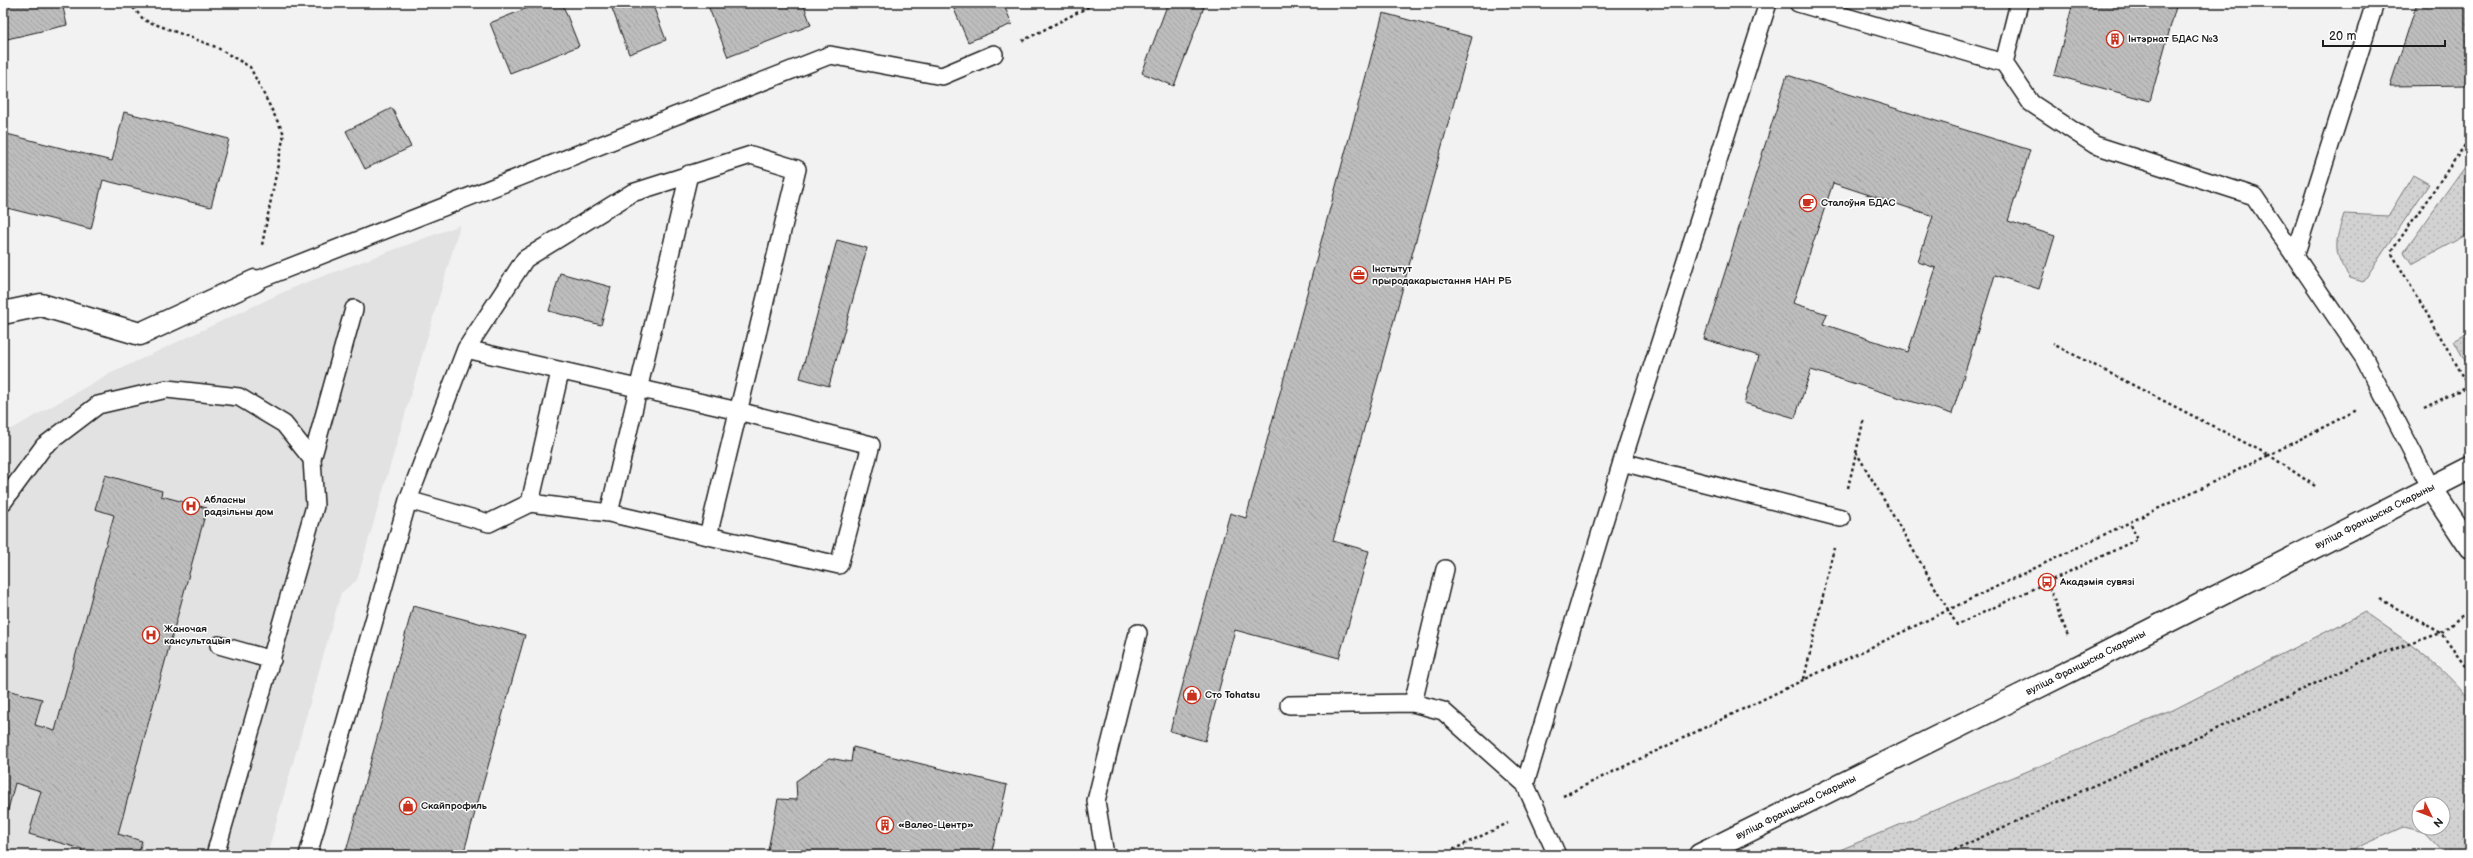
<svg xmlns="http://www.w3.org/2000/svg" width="2473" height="858" viewBox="0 0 2473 858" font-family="'Balsamiq Sans',sans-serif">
<defs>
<pattern id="grass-dots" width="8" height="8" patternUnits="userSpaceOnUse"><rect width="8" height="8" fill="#d2d2d2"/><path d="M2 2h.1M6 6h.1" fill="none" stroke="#b4b4b4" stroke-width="1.8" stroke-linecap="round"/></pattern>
<pattern id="building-back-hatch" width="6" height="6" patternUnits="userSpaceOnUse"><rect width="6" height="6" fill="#bdbdbd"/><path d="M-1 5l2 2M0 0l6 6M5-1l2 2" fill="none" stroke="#a2a2a2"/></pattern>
</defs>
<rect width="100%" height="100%" fill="#f2f2f2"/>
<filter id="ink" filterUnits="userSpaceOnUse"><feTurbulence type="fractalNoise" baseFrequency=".025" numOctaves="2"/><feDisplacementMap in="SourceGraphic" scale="8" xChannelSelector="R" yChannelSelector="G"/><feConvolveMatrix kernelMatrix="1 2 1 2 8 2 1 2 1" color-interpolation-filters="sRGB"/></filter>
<g filter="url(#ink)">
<path fill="#e2e2e2" d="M 460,225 L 357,580 L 341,593 L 267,855 L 3,855 L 3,432 L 17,426 L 105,376 L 294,287 Z"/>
<path fill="url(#grass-dots)" stroke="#777" fill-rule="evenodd" d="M 2470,160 L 2470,233 L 2412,264 L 2404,252 Z
M 2413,175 L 2429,184 L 2363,282 L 2350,278 C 2332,253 2335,242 2344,214 L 2388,216 Z
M 2470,332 L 2470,367 L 2469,368 L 2454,341 Z
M 2365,612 C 2403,639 2442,664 2470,701 L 2470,855 L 2446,855 L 2424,832 L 2403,827 L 2358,847 L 2349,855 L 1828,855 L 2173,710 ZM 2419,804 L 2443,804 L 2443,828 L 2419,828 Z"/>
<path fill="url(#building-back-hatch)" stroke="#1c1c1c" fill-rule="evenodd" d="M 3,3 L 62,3 L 67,25 L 3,40 Z
M 540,3 L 562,3 L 579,46 L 510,73 L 490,23 Z
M 610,3 L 652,3 L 666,40 L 629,54 Z
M 707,3 L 803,3 L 811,25 L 728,57 Z
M 951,3 L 968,3 L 954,9 Z
M 968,3 L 1003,3 L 1012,24 L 968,42 L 954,9 Z
M 1168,3 L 1192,3 L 1204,7 L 1174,86 L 1142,73 Z
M 2073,3 L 2177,3 L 2150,101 L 2054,75 Z
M 2417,3 L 2470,3 L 2470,85 L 2390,86 Z
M 1383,13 L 1472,37 L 1333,541 L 1369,551 L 1339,658 L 1235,630 L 1205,741 L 1170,731 L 1230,513 L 1246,518 Z
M 1787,75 L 2030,150 L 2008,221 L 2055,236 L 2039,289 L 1995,275 L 1952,414 L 1811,370 L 1795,418 L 1744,403 L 1759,356 L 1704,339 ZM 1833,183 L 1933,216 L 1918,262 L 1936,268 L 1908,352 L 1823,324 L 1827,314 L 1793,303 Z
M 392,108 L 411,147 L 365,169 L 346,131 Z
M 124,112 L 229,139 L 211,207 L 103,180 L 91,229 L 3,207 L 3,133 L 112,161 Z
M 837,240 L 867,248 L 829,386 L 800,378 Z
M 560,273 L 611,287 L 601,325 L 549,311 Z
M 105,475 L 162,491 L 161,496 L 207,508 L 118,834 L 142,841 L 138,855 L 80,855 L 82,849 L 29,834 L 41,791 L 15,783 L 3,829 L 3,689 L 42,699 L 35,725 L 55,731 L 114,515 L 95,509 Z
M 413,606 L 525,635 L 463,855 L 345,855 Z
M 853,747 L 1007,785 L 991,855 L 926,855 L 900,851 L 894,855 L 767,855 L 778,799 L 797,800 L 796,781 L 829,758 L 851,762 Z"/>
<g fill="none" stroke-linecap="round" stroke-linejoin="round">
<defs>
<path id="service" d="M 1798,3 L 2004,63 L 2031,103 L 2095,145 L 2254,196 L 2364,358 L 2431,488
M 2004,63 L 2019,3
M 2295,256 L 2375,3
M 255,281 L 830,55 L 942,76 L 994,54
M 466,349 L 738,411 L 871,445 L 839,565 L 708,536
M 312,459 L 354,309
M 1622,462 L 1841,518
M 3,502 L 44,446 L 98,405 L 167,389 L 239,397 L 284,424 L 312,459 L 315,506 L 215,855
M 530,503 L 560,372
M 609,513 L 689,174
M 1445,569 L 1413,703 L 1443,711 L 1525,784 L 1557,855
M 219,645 L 272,660
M 1289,705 L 1413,703
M 1525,784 L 1622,462 L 1768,3
M 308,855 L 408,500 L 466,349 L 525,259 L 632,193 L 751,155 L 797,169 L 708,536 L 609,513 L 530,503 L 489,523 L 408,500
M 1105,855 L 1096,801 L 1138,633"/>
<path id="minor" d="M 3,313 L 41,305 L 140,334 L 255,281
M 2431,488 L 2470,547"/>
<g id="secondary">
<path id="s1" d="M 1700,855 L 2080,666 L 2470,468"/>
</g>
</defs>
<use href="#service" stroke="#1c1c1c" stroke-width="20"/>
<use href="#minor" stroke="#1c1c1c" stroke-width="25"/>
<use href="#secondary" stroke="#1c1c1c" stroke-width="25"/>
<path stroke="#1c1c1c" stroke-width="2.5" stroke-dasharray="3 3" stroke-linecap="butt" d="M 129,3 L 144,20 L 216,47 L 250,67 L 284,134 L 262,245
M 1022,41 L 1096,3
M 2469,386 L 2391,252 L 2465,145 L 2470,143
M 2424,408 L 2470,385
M 1856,452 L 1957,625 L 2138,539 L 2130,522
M 2315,486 L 2269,455 L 2357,410
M 1848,488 L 1864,418
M 2047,582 L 2068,636
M 2380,599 L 2441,633 L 2470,673
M 1804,679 L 1834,548
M 1563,796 L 2269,455 L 2053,344
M 1442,855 L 1508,823
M 1943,855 L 2377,655 L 2441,633 L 2470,609"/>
<use href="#service" stroke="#fff" stroke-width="17"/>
<use href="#minor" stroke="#fff" stroke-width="22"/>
<use href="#secondary" stroke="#fff" stroke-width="22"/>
</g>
</g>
<defs>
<symbol id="building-ring" viewBox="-11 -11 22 22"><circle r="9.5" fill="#fff" stroke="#c8321e" stroke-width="1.5"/><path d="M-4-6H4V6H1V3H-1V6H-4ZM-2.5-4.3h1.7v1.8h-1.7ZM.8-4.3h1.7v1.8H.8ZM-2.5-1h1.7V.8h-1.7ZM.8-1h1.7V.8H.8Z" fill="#c8321e"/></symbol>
<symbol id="cafe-ring" viewBox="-11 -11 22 22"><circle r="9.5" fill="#fff" stroke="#c8321e" stroke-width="1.5"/><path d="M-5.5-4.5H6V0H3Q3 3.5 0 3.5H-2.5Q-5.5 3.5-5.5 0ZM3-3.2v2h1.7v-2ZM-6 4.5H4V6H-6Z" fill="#c8321e"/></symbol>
<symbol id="office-ring" viewBox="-11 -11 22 22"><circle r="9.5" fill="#fff" stroke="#c8321e" stroke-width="1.5"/><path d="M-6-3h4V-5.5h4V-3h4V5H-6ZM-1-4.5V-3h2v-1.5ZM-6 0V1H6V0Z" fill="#c8321e"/></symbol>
<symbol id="hospital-ring" viewBox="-11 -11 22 22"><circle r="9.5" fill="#fff" stroke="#c8321e" stroke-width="1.5"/><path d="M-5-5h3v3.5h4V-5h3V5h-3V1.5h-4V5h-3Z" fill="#c8321e"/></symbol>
<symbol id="bus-ring" viewBox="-11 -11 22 22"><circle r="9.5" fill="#fff" stroke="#c8321e" stroke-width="1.5"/><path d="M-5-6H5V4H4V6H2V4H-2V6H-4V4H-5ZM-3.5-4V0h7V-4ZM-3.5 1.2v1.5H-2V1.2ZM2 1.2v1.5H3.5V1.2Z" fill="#c8321e"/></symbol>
<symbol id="shop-ring" viewBox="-11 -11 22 22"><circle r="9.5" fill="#fff" stroke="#c8321e" stroke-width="1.5"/><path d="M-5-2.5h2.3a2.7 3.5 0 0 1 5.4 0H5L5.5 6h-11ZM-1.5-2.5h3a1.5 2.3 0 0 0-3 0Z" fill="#c8321e"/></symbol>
</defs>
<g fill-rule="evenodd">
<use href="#building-ring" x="2105" y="29" width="20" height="20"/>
<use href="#cafe-ring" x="1798" y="193" width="20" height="20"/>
<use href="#office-ring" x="1349" y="265" width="20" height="20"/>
<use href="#hospital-ring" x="181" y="496" width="20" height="20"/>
<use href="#bus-ring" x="2037" y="572" width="20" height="20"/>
<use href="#hospital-ring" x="141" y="625" width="20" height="20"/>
<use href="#shop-ring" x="1182" y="685" width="20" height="20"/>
<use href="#shop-ring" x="398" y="796" width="20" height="20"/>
<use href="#building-ring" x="875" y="815" width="20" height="20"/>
</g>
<g text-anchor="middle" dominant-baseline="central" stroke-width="3" stroke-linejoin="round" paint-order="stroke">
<g font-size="10" font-weight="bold" fill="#1c1c1c" stroke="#fff" text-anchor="start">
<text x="2128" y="39">Інтэрнат БДАС №3</text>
<text x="1821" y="203">Сталоўня БДАС</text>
<text x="1372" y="269">Інстытут<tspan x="1372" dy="12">прыродакарыстання НАН РБ</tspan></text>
<text x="204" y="500">Абласны<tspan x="204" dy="12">радзільны дом</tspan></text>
<text x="2060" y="582">Акадэмія сувязі</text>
<text x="164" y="629">Жаночая<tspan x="164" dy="12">кансультацыя</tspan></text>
<text x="1205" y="695">Сто Tohatsu</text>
<text x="421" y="806">Скайпрофиль</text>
<text x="898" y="825">«Валео-Центр»</text>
</g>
<g font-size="10" fill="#1c1c1c" stroke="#fff">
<text stroke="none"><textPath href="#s1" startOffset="755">вуліца Францыска Скарыны</textPath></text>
<text stroke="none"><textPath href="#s1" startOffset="431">вуліца Францыска Скарыны</textPath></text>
<text stroke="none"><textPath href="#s1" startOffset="107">вуліца Францыска Скарыны</textPath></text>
</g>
</g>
<rect width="2473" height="858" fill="none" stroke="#fff" stroke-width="16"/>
<rect x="8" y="8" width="2457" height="842" fill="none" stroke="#1c1c1c" stroke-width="1.5" filter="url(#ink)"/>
<g transform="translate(2431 816) rotate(133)"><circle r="19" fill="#ffffff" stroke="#a4a4a4"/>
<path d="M0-3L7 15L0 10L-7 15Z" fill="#c8321e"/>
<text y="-6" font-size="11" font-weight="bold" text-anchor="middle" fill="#1c1c1c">N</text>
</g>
<path d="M2323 40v6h122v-6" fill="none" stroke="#1c1c1c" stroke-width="2"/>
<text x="2329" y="40" font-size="12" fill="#1c1c1c" stroke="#ffffff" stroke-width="3" paint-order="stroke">20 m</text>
</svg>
